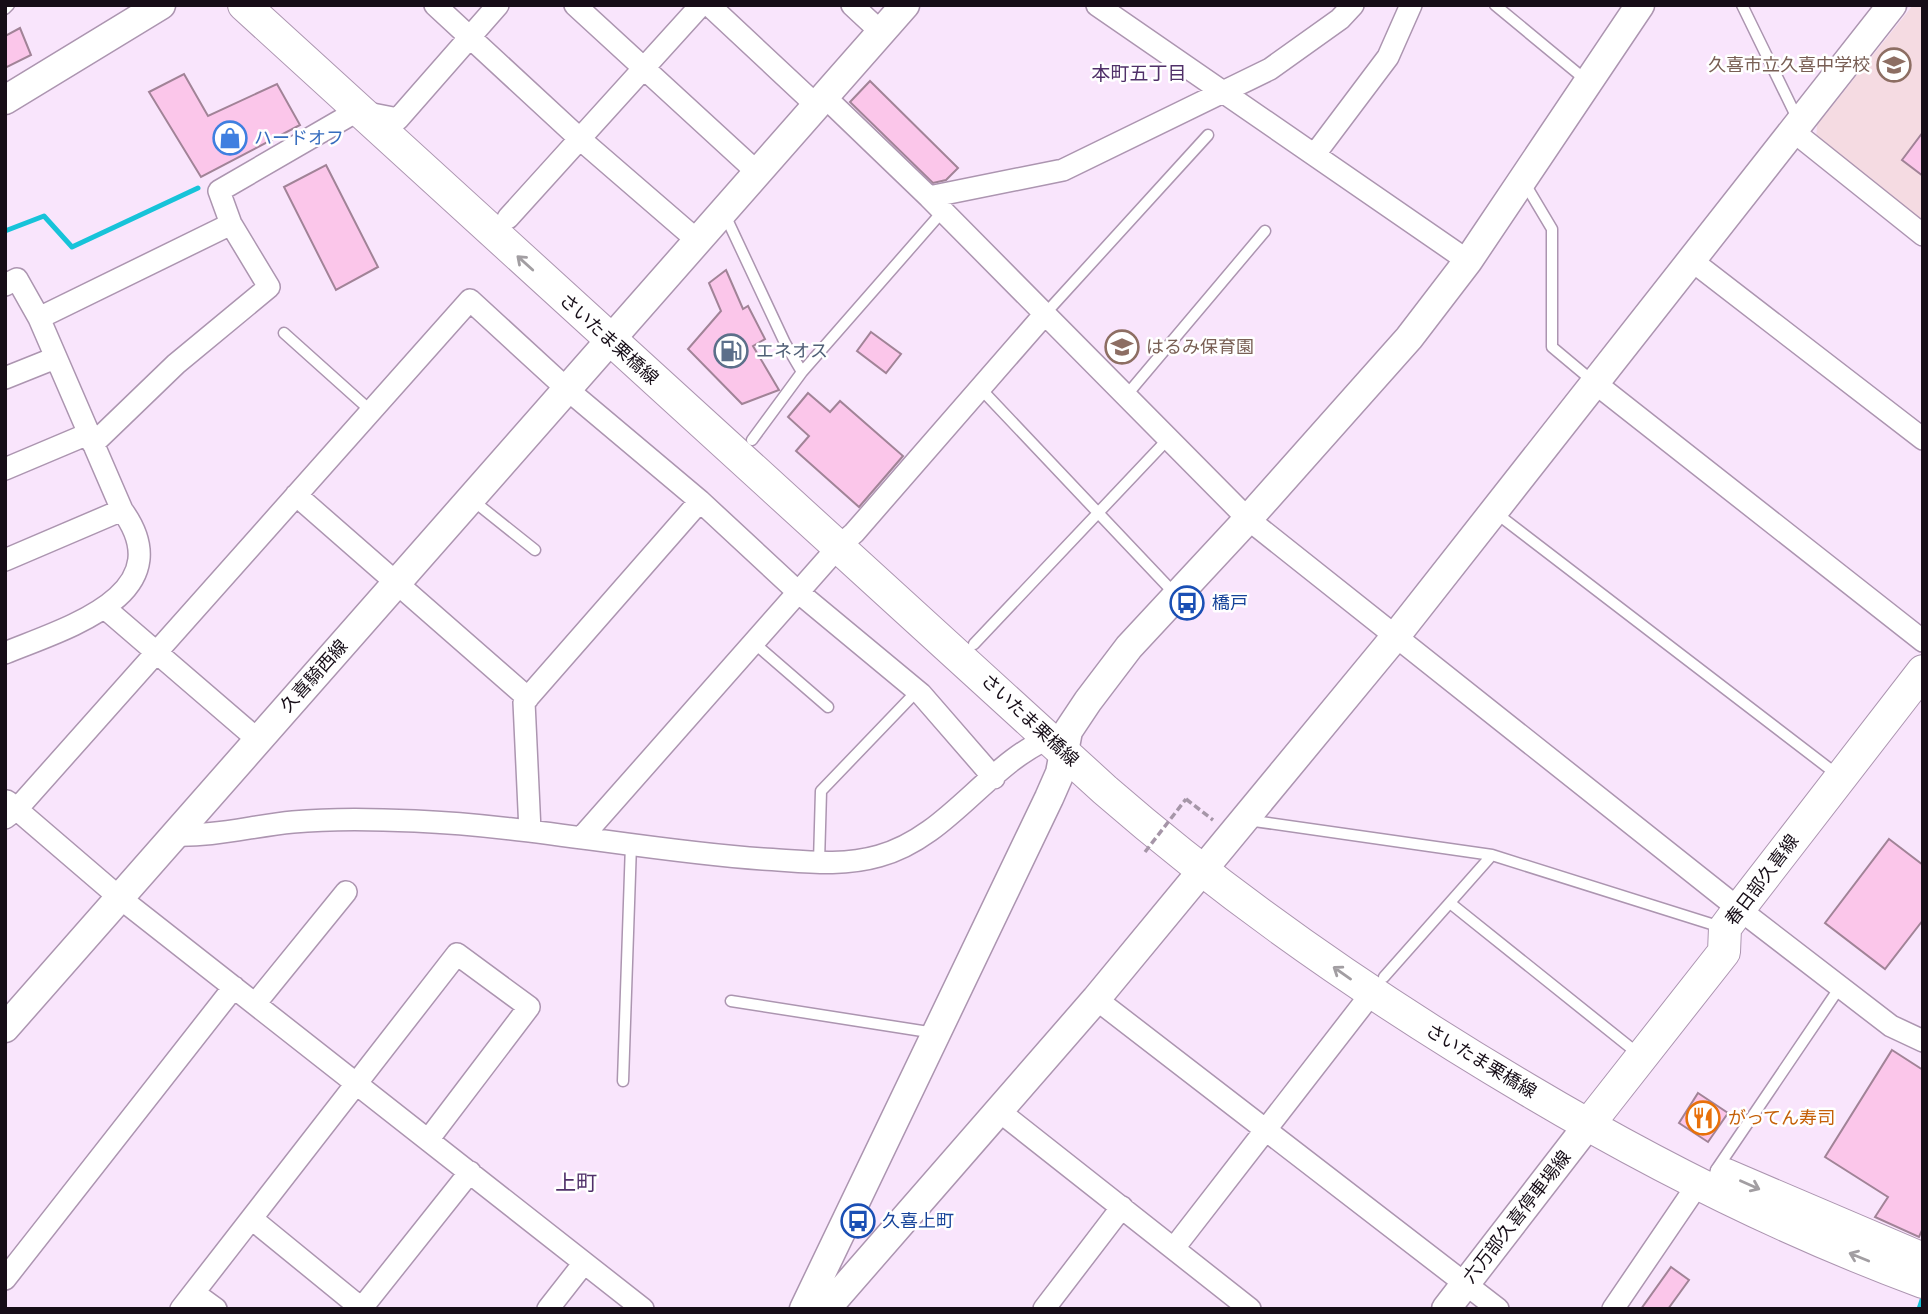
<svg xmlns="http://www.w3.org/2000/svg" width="1928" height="1314" viewBox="0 0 1928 1314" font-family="'DM Sans','Noto Sans JP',sans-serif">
<rect width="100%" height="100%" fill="#f9e5fc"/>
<path fill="#f5dbe2" d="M 1913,5 L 1923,5 L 1923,226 L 1816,141 L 1817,125 Z"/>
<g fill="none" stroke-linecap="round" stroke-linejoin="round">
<path stroke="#17c3d9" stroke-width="5" d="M 5,231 L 44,216 L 72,247 L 198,188
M 1919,1309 L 1923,1297"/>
</g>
<path fill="#fbc6ea" stroke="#a18397" stroke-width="2" d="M 20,28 L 31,55 L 5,68 L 5,36 Z
M 184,74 L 208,116 L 277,84 L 300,125 L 201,177 L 149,92 Z
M 870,81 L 958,168 L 946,180 L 933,183 L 850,102 Z
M 1923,132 L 1923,176 L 1902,160 Z
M 326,165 L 378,267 L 336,290 L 284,187 Z
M 726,270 L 743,309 L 748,306 L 765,339 L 753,346 L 779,390 L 742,404 L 688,349 L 721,311 L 709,283 Z
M 871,332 L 901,354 L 886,373 L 857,351 Z
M 808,393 L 830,412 L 840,401 L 903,456 L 859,507 L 796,451 L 809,436 L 788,417 Z
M 1889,839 L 1923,865 L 1923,920 L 1885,969 L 1825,923 Z
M 1892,1050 L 1923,1070 L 1923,1228 L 1919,1237 L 1875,1217 L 1888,1197 L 1825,1157 Z
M 1698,1093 L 1728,1113 L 1708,1142 L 1679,1123 Z
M 1671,1267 L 1689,1280 L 1668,1309 L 1641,1309 Z"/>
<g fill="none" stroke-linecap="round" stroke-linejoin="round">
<defs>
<path id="lane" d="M 1495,5 L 1587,81
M 1742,5 L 1798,120
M 5,9 L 9,5
M 1524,182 L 1552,229 L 1552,347 L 1595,383
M 725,215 L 785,343 L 802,372
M 1044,315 L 1208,135
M 284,333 L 371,411
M 980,388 L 1175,594
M 1125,397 L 1265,231
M 752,440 L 802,372 L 942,212
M 471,499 L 535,550
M 1496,513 L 1839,776
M 753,642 L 828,707
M 974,644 L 1168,439
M 1247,820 L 1492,855 L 1724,928
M 819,862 L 821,791 L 917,691
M 1450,903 L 1641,1056
M 1384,977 L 1492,855
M 731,1001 L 935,1033
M 623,1081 L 631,844
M 1716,1170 L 1840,987"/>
<path id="street" d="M 435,5 L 580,139 L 698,241
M 575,5 L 758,173
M 709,5 L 817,106
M 852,5 L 881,32
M 1097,5 L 1468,261
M 825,97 L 929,197 L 1248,519 L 1739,909 L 1891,1026 L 1923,1041
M 1793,131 L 1923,235
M 1315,154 L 1388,57 L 1411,5
M 929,197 L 1063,170 L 1270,69 L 1340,19 L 1353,5
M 508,218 L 701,5
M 1691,260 L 1923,439
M 5,285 L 17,279 L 39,318
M 5,378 L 55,358
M 1595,383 L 1923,641
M 93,444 L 176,364 L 269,287 L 231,224
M 5,469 L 88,434
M 296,495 L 528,698
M 5,560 L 122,510
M 106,609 L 257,739
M 5,653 C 63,629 184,595 122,510 L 39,318 L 231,224 L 219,191 L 357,111 L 398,119 L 498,5
M 7,801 L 120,898 L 643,1309
M 5,818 L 17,809 L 470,300 L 568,390 L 700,501 L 798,592 L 921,694 L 994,778
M 530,831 L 524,702 L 700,501
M 172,835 C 213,837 252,826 293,822 C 334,818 374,819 415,821 C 532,826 647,851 763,859 C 802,861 841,867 879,856 C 950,837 990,759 1057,735
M 582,837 L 839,546 L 854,533 L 1044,315
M 1096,999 L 1498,1309
M 255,1004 L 346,892
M 999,1111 L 1250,1309
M 252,1219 L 361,1308
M 1174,1248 L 1371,994
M 5,1279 L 234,987
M 194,1293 L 216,1309
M 181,1309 L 457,954 L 529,1007 L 428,1140
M 361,1309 L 470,1172
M 548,1309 L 584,1263
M 1044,1309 L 1122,1207
M 1613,1309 L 1698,1184"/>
<path id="secondary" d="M 5,100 L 161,5
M 5,1028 L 905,5
M 804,1309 L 1049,798 L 1060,773 L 1068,731 L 1088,701 L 1129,647 L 1248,519 L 1409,338 L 1468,261 L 1640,5
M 826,1309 L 1096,999 L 1395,637 L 1892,5
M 1446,1309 L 1588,1125"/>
<path id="primary" d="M 244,5 L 1105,790 C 1236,904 1379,1002 1528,1090 C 1654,1165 1785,1231 1923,1282
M 1588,1125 L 1724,952 L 1725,928 L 1739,909 L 1923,671
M 1726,1175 L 1923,1259"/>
</defs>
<use href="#lane" stroke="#ac95b0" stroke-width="13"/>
<use href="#street" stroke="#ac95b0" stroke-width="24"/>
<use href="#secondary" stroke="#ac95b0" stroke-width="31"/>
<use href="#primary" stroke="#ac95b0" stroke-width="34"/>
<path stroke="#a696a8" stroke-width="3.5" stroke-dasharray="7 3.5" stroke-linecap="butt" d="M 1186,799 L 1213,820"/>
<use href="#lane" stroke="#fff" stroke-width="10"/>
<use href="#street" stroke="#fff" stroke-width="21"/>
<use href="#secondary" stroke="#fff" stroke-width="28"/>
<use href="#primary" stroke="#fff" stroke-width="32"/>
<path stroke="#a696a8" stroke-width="3.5" stroke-dasharray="7 3.5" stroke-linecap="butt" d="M 1145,852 L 1186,799"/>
</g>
<defs><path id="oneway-shaft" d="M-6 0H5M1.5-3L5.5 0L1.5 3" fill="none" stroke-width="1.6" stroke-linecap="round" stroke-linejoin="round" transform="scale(1.75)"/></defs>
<g stroke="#a29ea2">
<use href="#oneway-shaft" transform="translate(525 263) rotate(-138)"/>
<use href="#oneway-shaft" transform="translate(1342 973) rotate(-145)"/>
<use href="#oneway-shaft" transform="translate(1750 1185) rotate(24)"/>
<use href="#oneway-shaft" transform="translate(1859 1257) rotate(-158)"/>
</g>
<defs>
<symbol id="school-ring" viewBox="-11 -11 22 22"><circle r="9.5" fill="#fff" stroke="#8d6e63" stroke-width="1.5"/><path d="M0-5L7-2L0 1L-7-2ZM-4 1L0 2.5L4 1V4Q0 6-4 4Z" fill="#8d6e63"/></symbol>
<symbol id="shop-ring" viewBox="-11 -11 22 22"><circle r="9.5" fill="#fff" stroke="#3f7fe0" stroke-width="1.5"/><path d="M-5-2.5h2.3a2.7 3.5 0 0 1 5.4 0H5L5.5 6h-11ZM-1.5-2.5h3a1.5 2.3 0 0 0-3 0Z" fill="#3f7fe0"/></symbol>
<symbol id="fuel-ring" viewBox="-11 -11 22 22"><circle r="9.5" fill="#fff" stroke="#5c6f8a" stroke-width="1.5"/><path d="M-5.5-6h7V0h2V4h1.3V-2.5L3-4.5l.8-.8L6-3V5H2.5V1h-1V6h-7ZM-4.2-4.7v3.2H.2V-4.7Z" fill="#5c6f8a"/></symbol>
<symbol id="bus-ring" viewBox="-11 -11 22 22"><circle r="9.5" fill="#fff" stroke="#1a4fb4" stroke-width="1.5"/><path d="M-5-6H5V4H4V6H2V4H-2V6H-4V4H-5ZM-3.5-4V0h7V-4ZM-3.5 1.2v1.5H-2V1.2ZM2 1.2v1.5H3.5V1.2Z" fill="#1a4fb4"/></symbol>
<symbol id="restaurant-ring" viewBox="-11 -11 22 22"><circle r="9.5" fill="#fff" stroke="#e8710a" stroke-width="1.5"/><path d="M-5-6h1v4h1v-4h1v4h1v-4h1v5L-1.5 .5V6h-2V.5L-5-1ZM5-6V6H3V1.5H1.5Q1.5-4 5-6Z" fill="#e8710a"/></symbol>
</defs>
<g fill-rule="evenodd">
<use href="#school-ring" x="1875" y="46" width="38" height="38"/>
<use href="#shop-ring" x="211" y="119" width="38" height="38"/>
<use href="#school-ring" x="1103" y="328" width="38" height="38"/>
<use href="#fuel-ring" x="712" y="332" width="38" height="38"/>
<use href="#bus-ring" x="1168" y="584" width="38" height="38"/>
<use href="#restaurant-ring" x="1684" y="1099" width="38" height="38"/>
<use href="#bus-ring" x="839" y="1202" width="38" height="38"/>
</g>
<g text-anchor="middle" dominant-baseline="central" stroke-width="5" stroke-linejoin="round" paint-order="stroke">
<g font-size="18" fill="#785e54" stroke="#fff" text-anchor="end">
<text x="1870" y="65">久喜市立久喜中学校</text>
<text x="1146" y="347" text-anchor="start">はるみ保育園</text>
</g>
<g font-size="18" fill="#366cbe" stroke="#fff" text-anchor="start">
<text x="254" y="138">ハードオフ</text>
</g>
<g font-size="18" fill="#160d17" stroke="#fff">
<text transform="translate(609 339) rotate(42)">さいたま栗橋線</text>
<text transform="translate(314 676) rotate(-48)">久喜騎西線</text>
<text transform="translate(1030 720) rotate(43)">さいたま栗橋線</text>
<text transform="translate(1762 880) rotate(-53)">春日部久喜線</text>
<text transform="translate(1481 1061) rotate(31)">さいたま栗橋線</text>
<text transform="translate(1517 1217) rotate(-52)">六万部久喜停車場線</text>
</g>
<g font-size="18" fill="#4e5e75" stroke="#fff" text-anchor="start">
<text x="756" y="351">エネオス</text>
</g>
<g font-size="18" fill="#164399" stroke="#fff" text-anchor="start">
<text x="1212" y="603">橋戸</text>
<text x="882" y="1221">久喜上町</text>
</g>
<g font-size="18" fill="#c56008" stroke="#fff" text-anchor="start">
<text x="1728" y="1118">がってん寿司</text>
</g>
<g font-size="19" fill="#503069" stroke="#fff">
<text x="1139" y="73">本町五丁目</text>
</g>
<g font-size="21" fill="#503069" stroke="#fff">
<text x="576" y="1183">上町</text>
</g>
</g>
<rect width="1928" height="1314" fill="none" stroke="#160d17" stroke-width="14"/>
</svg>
